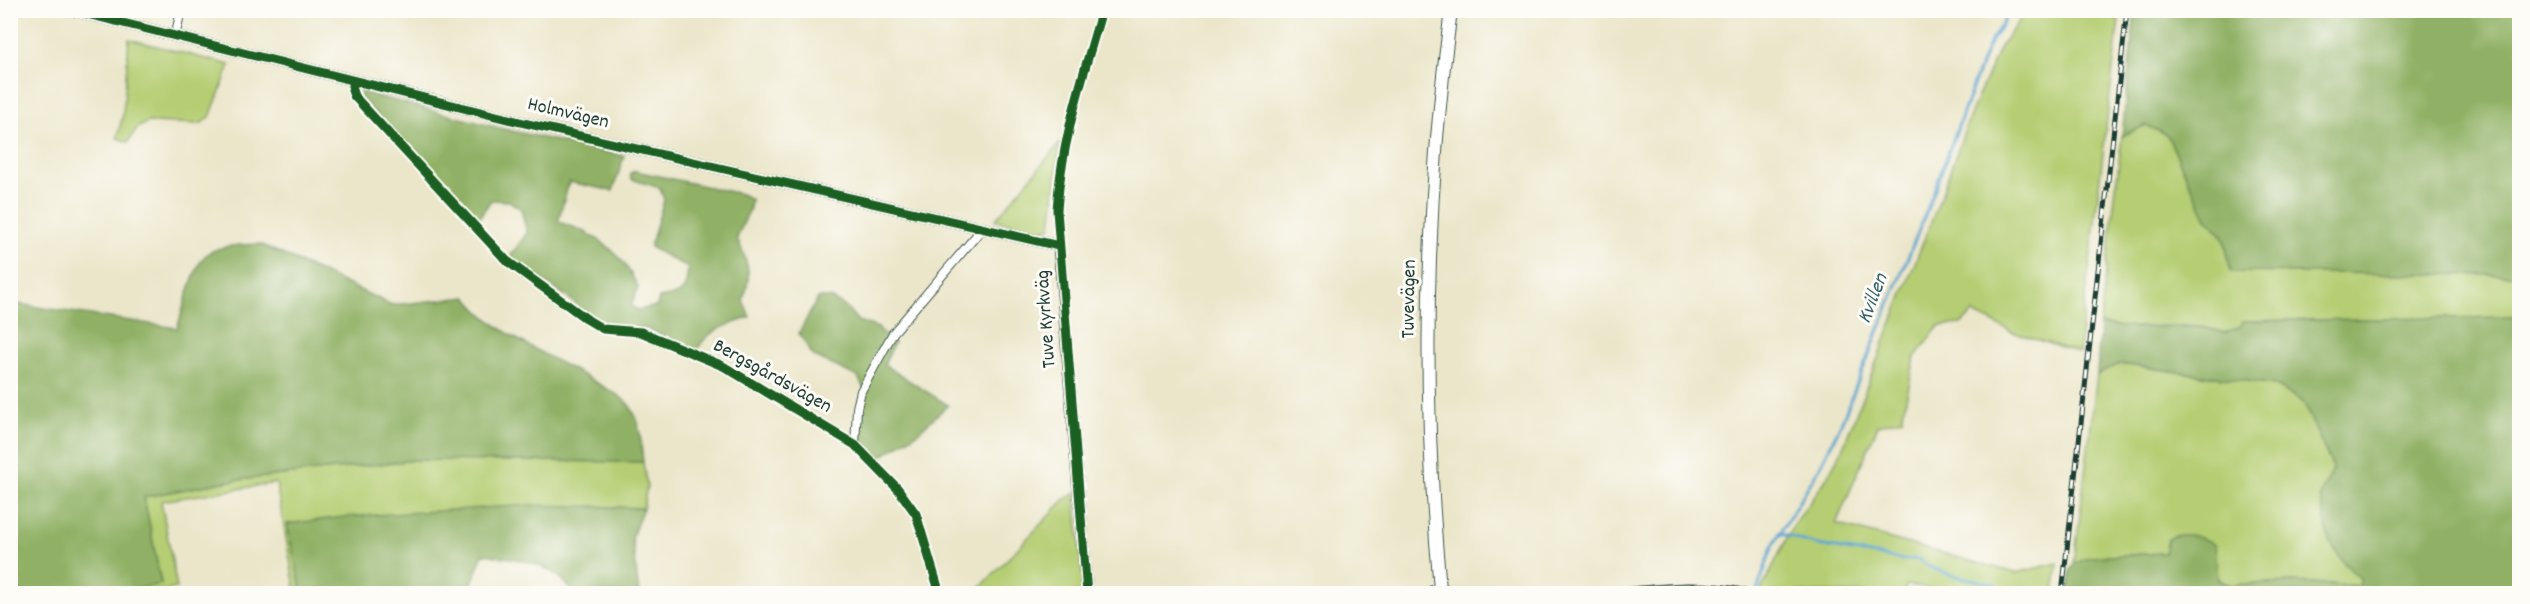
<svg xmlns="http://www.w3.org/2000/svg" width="2530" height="604" viewBox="0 0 2530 604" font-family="Dekko,sans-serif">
<rect width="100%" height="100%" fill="#fdfcf7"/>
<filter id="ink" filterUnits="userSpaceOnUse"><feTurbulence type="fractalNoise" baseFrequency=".0167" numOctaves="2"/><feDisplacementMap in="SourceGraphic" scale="12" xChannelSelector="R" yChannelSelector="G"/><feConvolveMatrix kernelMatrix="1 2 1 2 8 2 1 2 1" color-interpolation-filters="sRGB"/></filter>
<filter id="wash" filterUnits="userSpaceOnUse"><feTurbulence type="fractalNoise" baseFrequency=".008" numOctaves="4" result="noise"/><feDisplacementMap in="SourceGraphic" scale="24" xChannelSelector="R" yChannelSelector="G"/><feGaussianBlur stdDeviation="1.35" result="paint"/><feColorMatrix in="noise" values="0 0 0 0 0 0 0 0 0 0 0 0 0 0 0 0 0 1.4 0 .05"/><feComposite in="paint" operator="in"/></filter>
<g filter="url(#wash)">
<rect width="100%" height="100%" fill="#ebe6ca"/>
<path fill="#b5ce73" stroke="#6a8654" stroke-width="1.5" d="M 2026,11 L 2120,11 L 2079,353 L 2012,332 L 1973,313 L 1961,324 L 1939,326 L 1915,357 L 1902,419 L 1878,425 L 1836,524 L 2015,573 L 2058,563 L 2054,593 L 1973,594 L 1906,585 L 1906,593 L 1760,592 L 1793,526 L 1825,481 L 1842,450 L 1940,199 L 1972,110 L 2000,47 Z
M 129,39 L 230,65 L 210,117 L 200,124 L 148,122 L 137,128 L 128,142 L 117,138 L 123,115 Z
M 2146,125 L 2167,135 L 2207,219 L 2224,237 L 2231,272 L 2519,275 L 2519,317 L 2243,321 L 2242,326 L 2225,333 C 2186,318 2142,333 2100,324 L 2122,136 Z
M 1060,143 L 1051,227 L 1044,230 L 995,220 Z
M 2119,364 L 2275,385 L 2303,402 L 2333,468 L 2320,496 L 2344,563 L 2361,579 L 2359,586 L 2293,582 L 2230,585 L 2165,553 L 2090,557 L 2074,564 L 2097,375 Z
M 415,460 L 643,462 L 647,486 L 643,508 L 591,506 L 287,525 L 302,593 L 296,593 L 276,483 L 161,501 L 177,588 L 149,593 L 128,593 L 128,591 L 161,583 L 144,497 L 229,481 Z
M 1075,493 L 1084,593 L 974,594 L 1064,500 Z"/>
<path fill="#90b165" stroke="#58774c" stroke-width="1.5" d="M 2135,11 L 2519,11 L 2519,275 L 2231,272 L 2224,237 L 2207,219 L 2167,135 L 2146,125 L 2122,136 Z
M 361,92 L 499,128 L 624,156 L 613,191 L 569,182 L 558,222 C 595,232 623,252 638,288 L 631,306 L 638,310 L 657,306 L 659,298 C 685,293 685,295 688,268 L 650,247 L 664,200 L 660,188 L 631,179 L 630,173 L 636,171 L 741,194 L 751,199 L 750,208 L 737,238 C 748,264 753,273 743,300 L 750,317 C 729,326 707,328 697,351 L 647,329 L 609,325 L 595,319 L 566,296 L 512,260 L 511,255 L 527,233 L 521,209 L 509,201 L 491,200 L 476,222 L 364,101 L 360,96 Z
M 260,244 L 392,305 L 467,297 C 494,335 562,361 602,386 C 612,392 625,398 631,408 C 641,423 641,445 643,462 L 414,460 L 229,481 L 144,497 L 161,584 L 128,591 L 128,593 L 11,593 L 11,303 L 177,328 C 183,311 194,264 206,255 C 219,244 244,245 260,244 Z
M 818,298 L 830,298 L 846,307 L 858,321 L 878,328 L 894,343 L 884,365 L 948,405 L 916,434 L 879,458 L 862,443 L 859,416 L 866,393 L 858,377 L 813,356 L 799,333 Z
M 2519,317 L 2519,593 L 2069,593 L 2070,571 L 2074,564 L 2090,557 L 2165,553 L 2168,539 C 2184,530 2200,537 2215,544 L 2218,581 L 2230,585 L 2293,582 L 2359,586 L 2361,579 L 2344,563 L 2329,541 L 2320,496 L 2333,468 L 2303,402 L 2275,385 L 2138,366 L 2119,364 L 2097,375 L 2100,324 C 2142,333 2186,319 2225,333 L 2241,326 L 2243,321 Z
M 530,505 L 643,508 L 632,537 L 639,593 L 573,593 C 554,561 516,559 483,554 L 468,593 L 302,593 L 287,524 L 344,517 Z"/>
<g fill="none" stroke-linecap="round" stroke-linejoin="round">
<path stroke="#59a4d1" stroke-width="3" d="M 1779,533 L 1813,544 L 1904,560 L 1918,559 L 1929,567 L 1952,575 L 1993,584 L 2001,589 L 2030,589
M 2098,592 L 2100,594
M 1756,594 L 1772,547 L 1821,465 L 1840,426 L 1927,210 L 1988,46 L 2011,10"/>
</g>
</g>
<g filter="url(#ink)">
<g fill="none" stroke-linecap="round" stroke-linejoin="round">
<defs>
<path id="minor" d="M 175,37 L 181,10
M 354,82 L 352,90 L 354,96 L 507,261 L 588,320 L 603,329 L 641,332 L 723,366 L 855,445 L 898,489 L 916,514 L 940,594
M 1059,246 C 1051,165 1080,88 1102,10
M 855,445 L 857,408 L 861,391 L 893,333 L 981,230"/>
<path id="tertiary" d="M 71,10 L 520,122 L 1059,246 L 1087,594
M 1621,594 C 1662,590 1702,585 1743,594"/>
<path id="secondary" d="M 1440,589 C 1422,397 1425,201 1451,10
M 1428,594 L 1440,589 L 1454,594"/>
</defs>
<use href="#minor" stroke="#3e564a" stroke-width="10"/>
<use href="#tertiary" stroke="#3e564a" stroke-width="13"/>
<use href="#secondary" stroke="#3e564a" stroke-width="14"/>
<use href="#minor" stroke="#fff" stroke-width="8"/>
<use href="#tertiary" stroke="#fff" stroke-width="10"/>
<use href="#secondary" stroke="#fff" stroke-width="12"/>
<defs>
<path id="rail" d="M 2062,594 L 2127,10"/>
</defs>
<use href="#rail" stroke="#1f3d34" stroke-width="5"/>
<use href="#rail" stroke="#fdfcf7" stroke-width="3" stroke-dasharray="9" stroke-linecap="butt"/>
<defs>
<path id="cycleway" d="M 71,10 L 520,122 L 1059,246
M 354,82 L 352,90 L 354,96 L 507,261 L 588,320 L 603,329 L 641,332 L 723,366 L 855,445 L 898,489 L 916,514 L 940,594
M 1087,594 L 1057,210 C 1061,142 1083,76 1102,10"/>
</defs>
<use href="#cycleway" stroke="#fdfcf7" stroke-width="13"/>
<use href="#cycleway" stroke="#1b5e20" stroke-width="9"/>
</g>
</g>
<g text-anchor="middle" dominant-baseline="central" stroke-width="6" stroke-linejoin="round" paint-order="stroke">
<g font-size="20" fill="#1f3d34" stroke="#fdfcf7">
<text transform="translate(568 114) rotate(13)">Holmvägen</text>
<text transform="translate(1410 299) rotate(-89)">Tuvevägen</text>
<text transform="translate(1047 319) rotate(-94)">Tuve Kyrkväg</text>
<text transform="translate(772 377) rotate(29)">Bergsgårdsvägen</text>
</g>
<g font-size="21" font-style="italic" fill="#33616b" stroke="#fdfcf7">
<text transform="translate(1874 299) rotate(-69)">Kvillen</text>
</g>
</g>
<rect width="2530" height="604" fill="none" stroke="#fdfcf7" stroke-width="36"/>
</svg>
